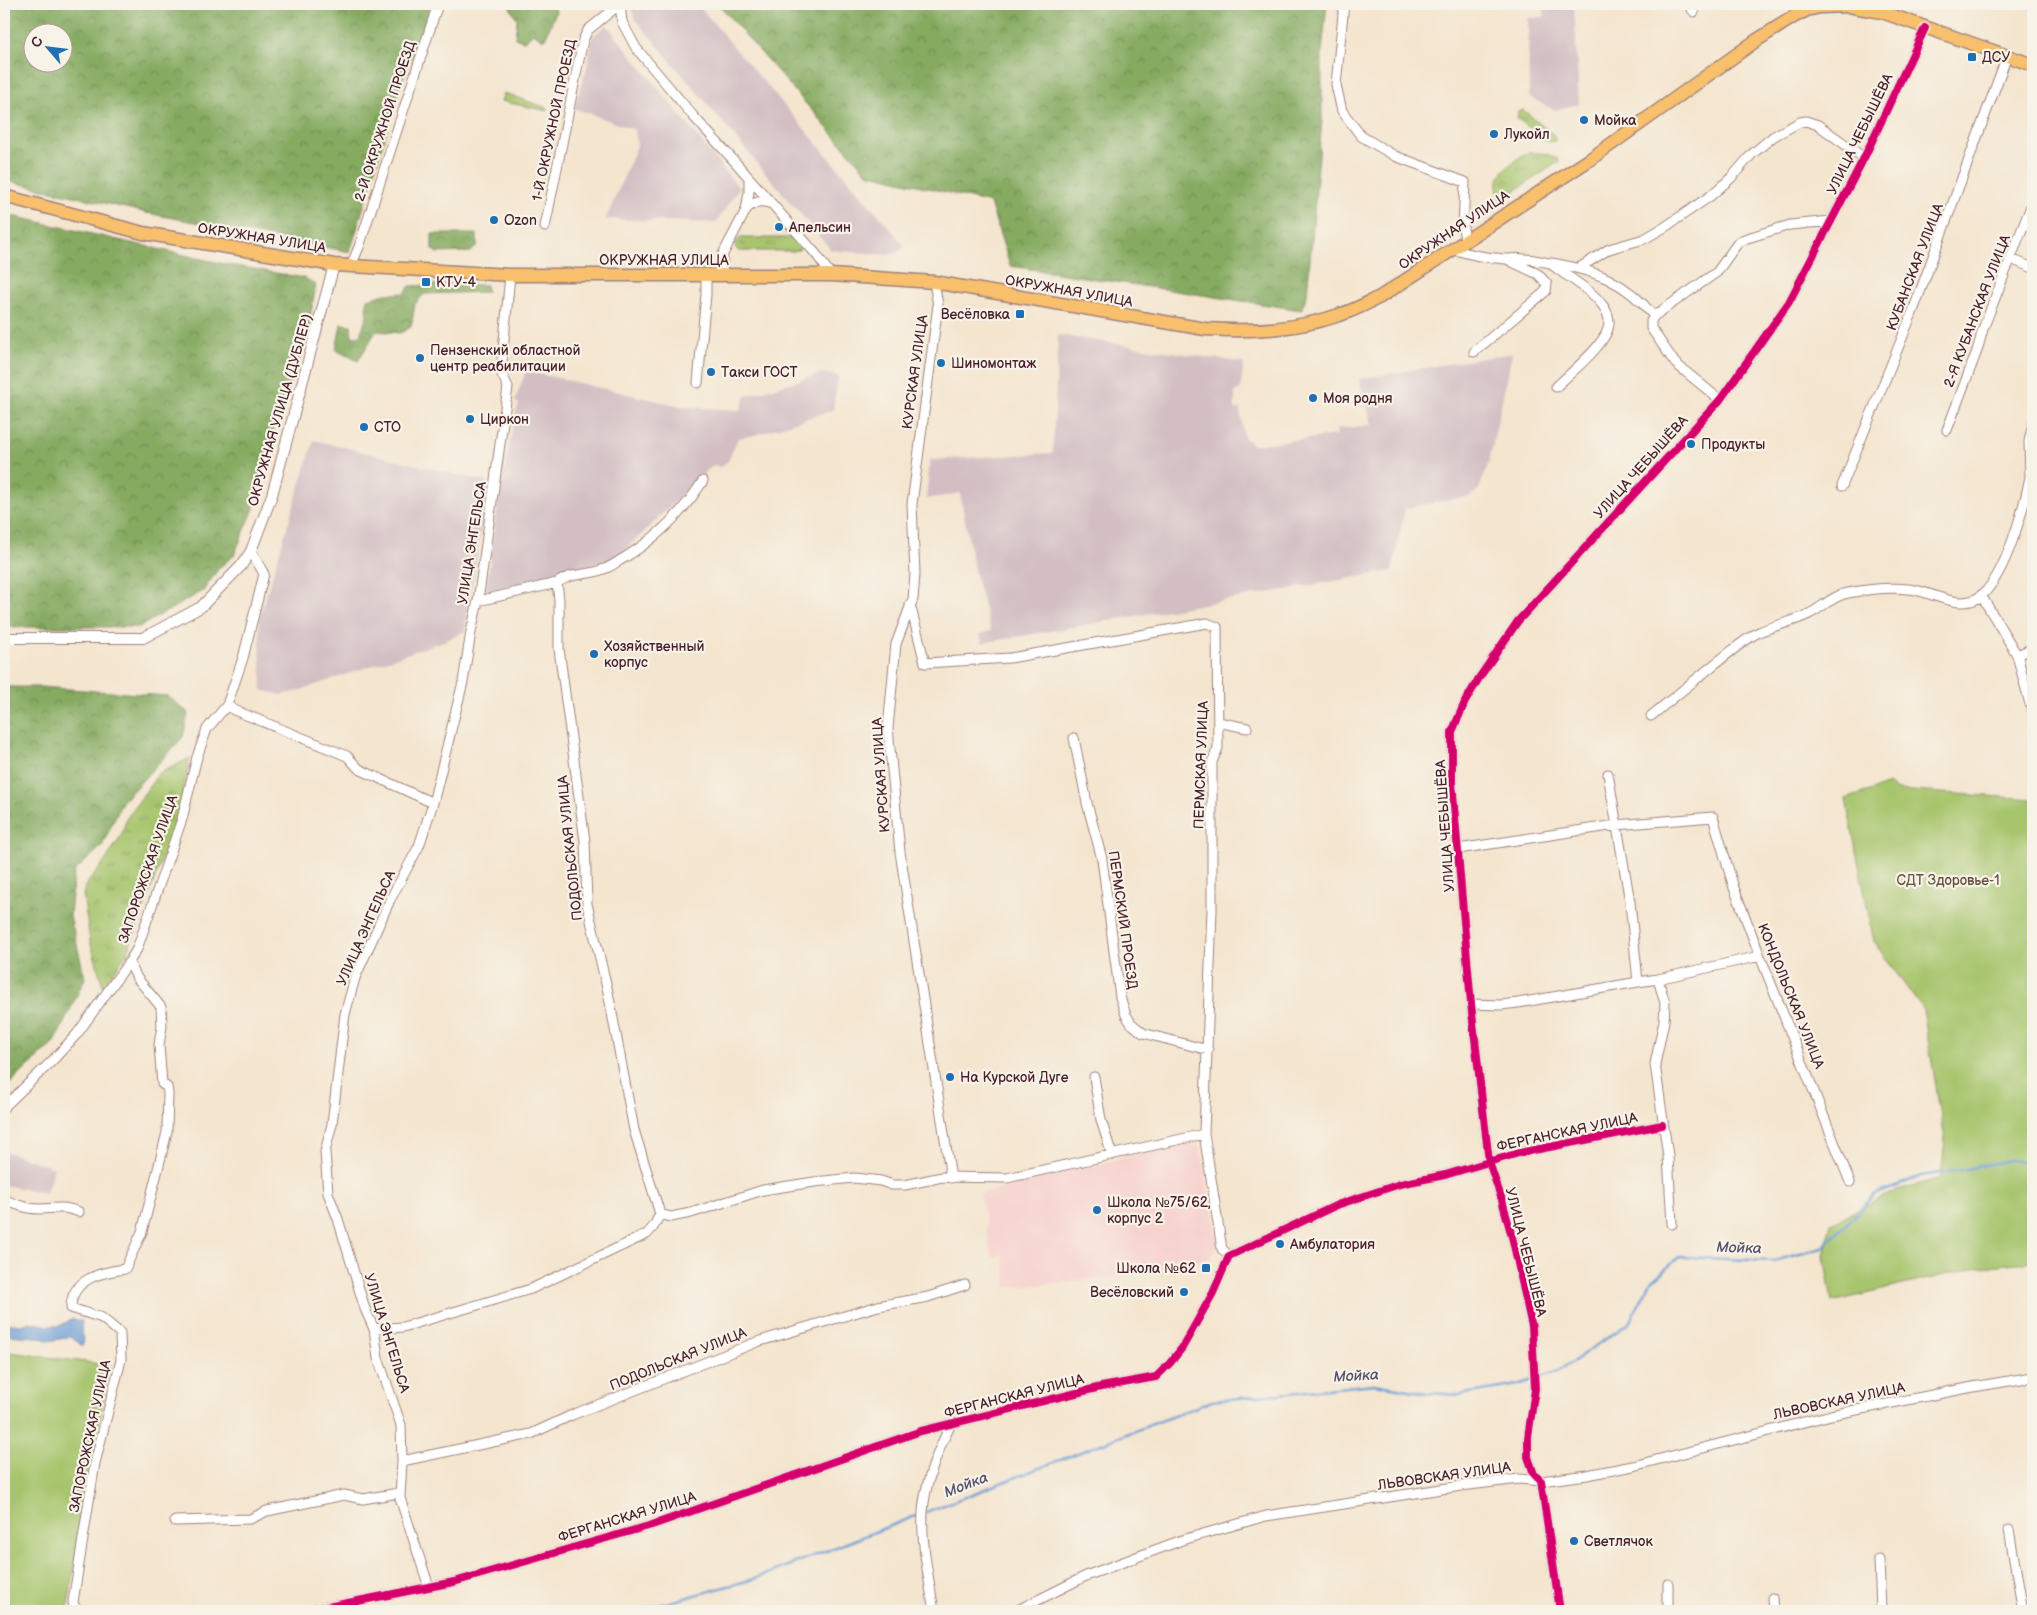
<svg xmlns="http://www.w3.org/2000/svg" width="2037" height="1615" viewBox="0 0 2037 1615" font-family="'Balsamiq Sans',sans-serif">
<defs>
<pattern id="grass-tufts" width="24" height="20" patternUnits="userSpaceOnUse" patternTransform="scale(1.25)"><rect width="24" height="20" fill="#a7c56d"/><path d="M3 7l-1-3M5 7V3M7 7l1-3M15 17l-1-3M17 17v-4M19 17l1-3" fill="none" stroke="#8a9f5a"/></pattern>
<pattern id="forest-crowns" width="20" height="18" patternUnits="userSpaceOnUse" patternTransform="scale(1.25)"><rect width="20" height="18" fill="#85aa60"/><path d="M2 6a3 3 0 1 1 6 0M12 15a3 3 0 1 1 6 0" fill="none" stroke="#6f8a4f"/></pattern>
</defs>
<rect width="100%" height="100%" fill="#f7f3e8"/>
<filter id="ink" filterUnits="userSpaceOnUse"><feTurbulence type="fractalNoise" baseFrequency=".02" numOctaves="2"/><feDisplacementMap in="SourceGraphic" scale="10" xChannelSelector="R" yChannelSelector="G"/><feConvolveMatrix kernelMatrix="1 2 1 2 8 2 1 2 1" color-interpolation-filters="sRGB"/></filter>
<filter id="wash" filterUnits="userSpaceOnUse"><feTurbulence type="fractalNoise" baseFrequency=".0096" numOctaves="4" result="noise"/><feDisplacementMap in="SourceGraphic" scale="20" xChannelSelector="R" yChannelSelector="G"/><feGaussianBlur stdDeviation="1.12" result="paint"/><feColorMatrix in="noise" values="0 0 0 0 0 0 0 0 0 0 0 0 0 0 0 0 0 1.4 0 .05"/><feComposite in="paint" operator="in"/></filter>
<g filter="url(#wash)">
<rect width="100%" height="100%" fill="#f4e5cf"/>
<path fill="#f7d0cd" d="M 1189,1142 L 1200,1147 L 1218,1246 L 1210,1258 L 1180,1267 L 1114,1277 L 1007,1288 L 1003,1255 L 992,1257 L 980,1194 Z"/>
<path fill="#d2bec3" d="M 630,4 L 697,4 L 905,246 L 900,251 L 888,255 L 831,250 L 634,18 Z
M 1544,4 L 1574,4 L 1579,104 L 1554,110 L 1529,97 L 1528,18 L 1544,17 Z
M 607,25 L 739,188 L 716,223 L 606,219 L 637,146 L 635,130 L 574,108 L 588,63 L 593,36 Z
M 1058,335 L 1244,363 L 1240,391 L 1235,391 L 1235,409 L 1240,409 L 1244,437 L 1253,445 L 1337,435 L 1336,429 L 1372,425 L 1359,379 L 1512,353 L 1489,462 L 1479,489 L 1471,496 L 1405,508 L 1392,571 L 982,643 L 980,634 L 991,631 L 975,574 L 960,493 L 926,499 L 930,460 L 1053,453 Z
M 526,371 L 685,407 L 740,410 L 746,396 L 823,373 L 838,376 L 833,410 L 755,435 L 738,438 L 728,461 L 721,467 L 713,465 L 617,558 L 486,592 L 497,510 L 515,415 L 527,418 L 515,415 L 519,404 L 515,401 Z
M 314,440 L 488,482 L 465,631 L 447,640 L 295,692 L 281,695 L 262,690 L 259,619 Z
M 4,1151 L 54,1168 L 46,1193 L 4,1185 Z"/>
<path fill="url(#grass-tufts)" stroke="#78724c" d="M 504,93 L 547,108 L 547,111 L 501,101 Z
M 1523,110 L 1554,135 L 1555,141 L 1549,142 L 1544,140 L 1517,118 L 1518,112 Z
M 1529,153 C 1540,152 1551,153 1560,161 L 1501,200 C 1488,179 1511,160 1529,153 Z
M 740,238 L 795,238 L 799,240 L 801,245 L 799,250 L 794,251 L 739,251 L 736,249 L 734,244 Z
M 190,758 L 179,812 L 127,954 L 103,986 L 90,941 L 83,894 L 88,882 L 104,863 L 121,836 L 127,818 L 158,774 Z"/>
<path fill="url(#forest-crowns)" stroke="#686446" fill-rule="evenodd" d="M 4,4 L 431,4 L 427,20 L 400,86 L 350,252 L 147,213 L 4,180 ZM 62,32 L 62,62 L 32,62 L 32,32 Z
M 508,4 L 554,4 L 556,12 L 545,39 L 542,39 L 533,33 L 526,40 L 523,41 L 515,38 L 517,19 Z
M 718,4 L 1327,4 L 1322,52 L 1322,120 L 1307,295 L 1301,310 L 1010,266 L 990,203 L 867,173 Z
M 4,214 L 224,264 L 305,278 L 316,285 L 305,345 L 276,418 L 253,511 L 234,555 L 219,568 L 203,591 L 139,627 L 4,627 Z
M 432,234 L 477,234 L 477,246 L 471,252 L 437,253 L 432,249 Z
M 446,284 L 486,285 L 487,292 L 424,294 L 415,304 L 411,327 L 400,333 L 376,331 L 358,361 L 336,350 L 341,324 L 351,325 L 352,337 L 360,335 L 367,316 L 366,308 L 368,299 L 385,294 L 405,293 L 410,286 Z
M 4,687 L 41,687 L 168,696 L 188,713 L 183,737 L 122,802 L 102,846 L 74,872 L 70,916 L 85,978 L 55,1042 L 4,1089 Z"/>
<path fill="#a7c56d" stroke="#78724c" d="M 1889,784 L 1897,790 L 2033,799 L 2033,1261 L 1974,1268 L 1832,1302 L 1824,1256 L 1831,1223 L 1897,1190 L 1941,1178 L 1945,1139 L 1923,1010 L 1874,942 L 1846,799 Z
M 9,1352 L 109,1365 L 67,1611 L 4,1611 L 4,1355 Z"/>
<path fill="#699cd4" stroke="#5a5e80" d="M 73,1319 L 82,1321 L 81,1333 L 84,1341 L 82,1346 L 71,1337 L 48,1341 C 37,1334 19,1338 6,1334 L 6,1323 L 21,1325 L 30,1322 L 49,1326 L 59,1326 Z"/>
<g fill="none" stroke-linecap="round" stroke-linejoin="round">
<path stroke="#699cd4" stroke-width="2.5" d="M 1537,1378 L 1557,1372 L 1629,1323 L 1651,1282 L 1679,1257 L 1774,1261 L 1822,1248 L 1875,1195 L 1921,1176 L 1961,1170 L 2010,1160 L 2033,1164
M 926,1512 L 1212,1401 L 1374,1384 L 1427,1393 L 1459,1395 L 1518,1385 L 1532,1380
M 637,1611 L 754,1579 L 921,1514"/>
</g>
</g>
<g filter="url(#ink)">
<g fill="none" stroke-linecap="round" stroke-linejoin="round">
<defs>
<path id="minor" d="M 620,4 L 622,22 L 636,48 L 694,117 L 736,163 L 816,254 L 831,275
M 1344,4 L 1336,85 L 1342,111 L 1361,136 L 1395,156 L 1465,182 L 1463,228 L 1465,240
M 1688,4 L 1694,12
M 746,209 C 755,201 761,200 772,204
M 545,227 L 583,40 L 588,30 L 620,4
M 1453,249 C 1470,255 1488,258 1506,259 C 1512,259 1518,258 1525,259 C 1534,259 1542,262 1551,263 C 1595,270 1625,281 1654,316
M 2011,259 L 2033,268
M 1550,263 C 1563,274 1578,282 1591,293 C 1599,300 1609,310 1609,322 C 1610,342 1570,373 1556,387
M 351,266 L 359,247 L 438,4
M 1579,268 L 1609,249 L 1644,239 L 1665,227 L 1709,197 L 1731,178 L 1752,154 L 1774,136 L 1800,122 L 1806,121 L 1818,125 L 1864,158
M 722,274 L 723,254 L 746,210 L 749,192 L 749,178
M 934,282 L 938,305 L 912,504 L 915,574 L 913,599 L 896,644 L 888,728 L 900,852 L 951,1178
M 1474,352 L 1546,291 L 1547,284 L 1538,274 L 1510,261
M 698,383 L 706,294 L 706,274
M 1720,400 L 1675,363 L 1651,328 L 1651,321 L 1654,316 L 1717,272 L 1737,244 L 1744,239 L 1790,225 L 1831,221
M 1947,430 L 1977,351 L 1983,329 L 2033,201
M 2033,482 L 2030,477 L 2029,441 L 2033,424
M 1842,486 L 1913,311 L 2007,56
M 557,583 C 571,572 588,576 604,569 C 611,567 618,561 624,558 C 657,538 682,514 703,481
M 1981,595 L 2017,655 L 2031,708 L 2033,709
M 910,604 L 925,663 L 1010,658 L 1207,623 L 1217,627 L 1218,748 L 1212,762 L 1212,909 L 1204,1134 L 1222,1249 L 1229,1256
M 2017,655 L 2033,648
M 227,705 L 234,710 L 347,756 L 359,769 L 433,803
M 1651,716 C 1673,698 1694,681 1716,663 C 1730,653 1743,640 1759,632 C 1775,625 1793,622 1809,614 C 1823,607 1832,596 1848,593 C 1868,589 1889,587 1909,589 C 1932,591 1961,613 1982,595 C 2006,574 2024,508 2030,477
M 1218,722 L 1247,728
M 1074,738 L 1087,803 L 1102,859 L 1120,997 L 1126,1015 L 1131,1023 L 1143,1033 L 1208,1050
M 1608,774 L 1630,902 L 1638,982 L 1658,979 L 1665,1003 L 1664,1021 L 1655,1064 L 1668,1156 L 1672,1224
M 1458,849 L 1616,825 L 1713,817 L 1734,888 L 1760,956 L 1850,1182
M 1658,979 L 1760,956
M 1471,1004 L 1501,1005 L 1518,1003 L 1638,982
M 1094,1077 L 1101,1120 L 1112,1155
M 4,1107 L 52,1061 L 77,1034 L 129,962
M 4,1199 C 13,1204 28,1209 39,1209 C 58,1209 60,1205 79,1212
M 660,1214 L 671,1217 L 691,1213 L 763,1190 L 814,1182 L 854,1178 L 881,1181 L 892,1185 L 905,1185 L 942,1177 L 1007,1178 L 1204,1134
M 374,1329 L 403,1327 L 531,1289 L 647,1234 L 654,1226 L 660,1214 L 634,1130 L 608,992 L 587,904 L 585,841 L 559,649 L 559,600 L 557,583 L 478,601
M 402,1461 L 531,1434 L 572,1415 L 757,1342 L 878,1306 L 928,1297 L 965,1285
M 175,1521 L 250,1519 L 267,1511 L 344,1495 L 363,1499 L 399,1493
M 2009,1530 L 2023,1611
M 1879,1559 L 1881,1611
M 1668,1584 L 1668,1611
M 429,1587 L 400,1498 L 402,1461 L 401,1425 L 378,1358 L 374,1329 L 365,1309 L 338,1219 L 328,1193 L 325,1152 L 332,1124 L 345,1014 L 355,978 L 390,900 L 419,846 L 433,803 L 463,682 L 471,632 L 478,601 L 508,387 L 501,372 L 510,275
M 1772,1598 L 1773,1611
M 97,1611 L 79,1610 L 74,1606 L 73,1602 L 95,1463 L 121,1360 L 120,1333 L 102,1318 L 71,1308 C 71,1279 101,1272 125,1269 L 142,1232 L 158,1169 L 167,1132 L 168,1093 L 167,1087 L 162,1084 L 159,1045 L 162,1026 L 161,1007 L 137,978 L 129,962 L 137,949 L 182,819 L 197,757 L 207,729 L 227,705 L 243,658 L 264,574 L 251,551
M 307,1611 L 454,1582 L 652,1525 L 921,1431 L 1101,1387 L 1156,1377 L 1170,1363 L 1182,1348 L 1213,1293 L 1229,1256 L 1337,1205 L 1400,1184 L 1445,1175 L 1519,1153 L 1662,1125
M 934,1611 C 929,1578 921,1545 923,1512 C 925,1481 938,1450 951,1424
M 1016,1611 L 1086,1576 L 1182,1540 L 1266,1516 L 1461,1486 L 1519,1479 L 1541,1481 L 1587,1475 L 1633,1466 L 1831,1415 L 1973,1387 L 2033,1377
M 1560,1611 L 1541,1481 L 1534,1474 L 1528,1457 L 1528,1437 L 1535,1389 L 1532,1327 L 1513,1241 L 1502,1200 L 1489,1162 L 1471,1004 L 1452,782 L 1452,732 L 1465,702 L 1479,678 L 1518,621 L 1720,400 L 1789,302 L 1864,158 L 1925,28"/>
<path id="tertiary" d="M 4,638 L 143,638 L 201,607 L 241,566 L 251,551 L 272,495 L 334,265"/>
<path id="primary" d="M 4,196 L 143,233 L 334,265 L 510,275 L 831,275 L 934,282 L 1205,329 C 1252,332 1297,330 1342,314 C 1355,310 1367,303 1380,297 L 1589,160 L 1757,40 L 1795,16 L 1807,10 L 1820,7 L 1848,6 L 1882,12 L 2033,65"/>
</defs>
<use href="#minor" stroke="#9f827d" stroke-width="11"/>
<use href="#tertiary" stroke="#9f827d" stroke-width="12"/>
<use href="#primary" stroke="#9f827d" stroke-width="15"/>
<use href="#minor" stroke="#fff" stroke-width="9"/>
<use href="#tertiary" stroke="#fff" stroke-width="10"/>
<use href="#primary" stroke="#f8bf6c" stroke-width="12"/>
<defs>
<path id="cycleway" d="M 307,1611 L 454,1582 L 652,1525 L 921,1431 L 1101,1387 L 1156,1377 L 1170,1363 L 1182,1348 L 1213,1293 L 1229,1256 L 1337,1205 L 1400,1184 L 1445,1175 L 1519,1153 L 1662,1125
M 1560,1611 L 1541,1481 L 1534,1474 L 1528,1457 L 1528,1437 L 1535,1389 L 1532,1327 L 1513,1241 L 1502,1200 L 1489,1162 L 1471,1004 L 1452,782 L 1452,732 L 1465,702 L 1479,678 L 1518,621 L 1720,400 L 1789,302 L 1864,158 L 1925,28"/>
</defs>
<use href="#cycleway" stroke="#f7f3e8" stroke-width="11"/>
<use href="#cycleway" stroke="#d6006c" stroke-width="8"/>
</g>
</g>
<g fill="#1f6fb2" stroke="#f7f3e8" stroke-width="2">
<rect x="1967" y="52" width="10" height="10" rx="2.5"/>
<circle cx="1584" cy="120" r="5"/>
<circle cx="1494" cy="134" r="5"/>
<circle cx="494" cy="220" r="5"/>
<circle cx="779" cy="227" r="5"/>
<rect x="421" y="277" width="10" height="10" rx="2.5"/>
<rect x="1015" y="309" width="10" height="10" rx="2.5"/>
<circle cx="420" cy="358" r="5"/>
<circle cx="941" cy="363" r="5"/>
<circle cx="711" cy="372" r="5"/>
<circle cx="1313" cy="398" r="5"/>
<circle cx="470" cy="419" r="5"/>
<circle cx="364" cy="427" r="5"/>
<circle cx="1691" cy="444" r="5"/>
<circle cx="594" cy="654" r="5"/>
<circle cx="950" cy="1077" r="5"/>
<circle cx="1097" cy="1210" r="5"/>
<circle cx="1280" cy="1244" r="5"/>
<rect x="1201" y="1263" width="10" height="10" rx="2.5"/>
<circle cx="1184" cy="1292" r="5"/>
<circle cx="1574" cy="1541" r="5"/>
</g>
<g text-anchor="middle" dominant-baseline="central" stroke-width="4.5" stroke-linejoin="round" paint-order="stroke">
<g font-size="14" fill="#4a1f2b" stroke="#f7f3e8" text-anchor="start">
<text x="1982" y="57">ДСУ</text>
<text x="1594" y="120">Мойка</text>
<text x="1504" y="134">Лукойл</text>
<text x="504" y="220">Ozon</text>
<text x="789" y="227">Апельсин</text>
<text x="436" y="282">КТУ-4</text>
<text x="1010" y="314" text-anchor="end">Весёловка</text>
<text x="430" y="350">Пензенский областной<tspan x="430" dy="16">центр реабилитации</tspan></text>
<text x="951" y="363">Шиномонтаж</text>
<text x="721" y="372">Такси ГОСТ</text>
<text x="1323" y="398">Моя родня</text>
<text x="480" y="419">Циркон</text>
<text x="374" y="427">СТО</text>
<text x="1701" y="444">Продукты</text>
<text x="604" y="646">Хозяйственный<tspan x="604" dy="16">корпус</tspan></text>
<text x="960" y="1077">На Курской Дуге</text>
<text x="1107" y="1202">Школа №75/62,<tspan x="1107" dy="16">корпус 2</tspan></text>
<text x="1290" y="1244">Амбулатория</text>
<text x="1196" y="1268" text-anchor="end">Школа №62</text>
<text x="1174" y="1292" text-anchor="end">Весёловский</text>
<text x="1584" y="1541">Светлячок</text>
</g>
<g font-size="14" fill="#4a1f2b" stroke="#f7f3e8">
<text transform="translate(554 120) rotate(-78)">1-Й ОКРУЖНОЙ ПРОЕЗД</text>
<text transform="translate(385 121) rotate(-72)">2-Й ОКРУЖНОЙ ПРОЕЗД</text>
<text transform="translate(1860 134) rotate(-64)">УЛИЦА ЧЕБЫШЁВА</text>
<text transform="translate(1454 230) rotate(-34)">ОКРУЖНАЯ УЛИЦА</text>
<text transform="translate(262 238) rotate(9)">ОКРУЖНАЯ УЛИЦА</text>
<text x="664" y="260">ОКРУЖНАЯ УЛИЦА</text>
<text transform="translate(1915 267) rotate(-69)">КУБАНСКАЯ УЛИЦА</text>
<text transform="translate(1069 291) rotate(10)">ОКРУЖНАЯ УЛИЦА</text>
<text transform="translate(1977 311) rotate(-69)">2-Я КУБАНСКАЯ УЛИЦА</text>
<text transform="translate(915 372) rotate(-82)">КУРСКАЯ УЛИЦА</text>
<text transform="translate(280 410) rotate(-74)">ОКРУЖНАЯ УЛИЦА (ДУБЛЕР)</text>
<text transform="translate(1641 467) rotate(-48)">УЛИЦА ЧЕБЫШЁВА</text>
<text transform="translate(472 543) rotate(-81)">УЛИЦА ЭНГЕЛЬСА</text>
<text transform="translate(1201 765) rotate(-88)">ПЕРМСКАЯ УЛИЦА</text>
<text transform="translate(881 775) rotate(-94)">КУРСКАЯ УЛИЦА</text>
<text transform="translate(1445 826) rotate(-94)">УЛИЦА ЧЕБЫШЁВА</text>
<text transform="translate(570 848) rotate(-96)">ПОДОЛЬСКАЯ УЛИЦА</text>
<text transform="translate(148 869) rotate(-71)">ЗАПОРОЖСКАЯ УЛИЦА</text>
<text transform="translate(1123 920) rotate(82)">ПЕРМСКИЙ ПРОЕЗД</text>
<text transform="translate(366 928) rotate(-66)">УЛИЦА ЭНГЕЛЬСА</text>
<text transform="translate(1791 996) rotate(68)">КОНДОЛЬСКАЯ УЛИЦА</text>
<text transform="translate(1567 1132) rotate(-12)">ФЕРГАНСКАЯ УЛИЦА</text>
<text transform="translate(1526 1252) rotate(76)">УЛИЦА ЧЕБЫШЁВА</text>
<text transform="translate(387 1333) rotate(73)">УЛИЦА ЭНГЕЛЬСА</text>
<text transform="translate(678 1359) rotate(-22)">ПОДОЛЬСКАЯ УЛИЦА</text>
<text transform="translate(1014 1396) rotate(-14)">ФЕРГАНСКАЯ УЛИЦА</text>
<text transform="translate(1839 1401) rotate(-12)">ЛЬВОВСКАЯ УЛИЦА</text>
<text transform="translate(90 1436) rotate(-78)">ЗАПОРОЖСКАЯ УЛИЦА</text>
<text transform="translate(1444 1476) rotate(-8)">ЛЬВОВСКАЯ УЛИЦА</text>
<text transform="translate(627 1517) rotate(-17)">ФЕРГАНСКАЯ УЛИЦА</text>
</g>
<g font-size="14" fill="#66513f" stroke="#f7f3e8">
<text x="1948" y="880">СДТ Здоровье-1</text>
</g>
<g font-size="15" font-style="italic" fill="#56516f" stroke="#f7f3e8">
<text transform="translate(1739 1248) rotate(2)">Мойка</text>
<text transform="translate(1356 1376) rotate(-3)">Мойка</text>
<text transform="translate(966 1485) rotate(-21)">Мойка</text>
</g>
</g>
<rect width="2037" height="1615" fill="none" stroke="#f7f3e8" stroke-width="20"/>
<g transform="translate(48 48) rotate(298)"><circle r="24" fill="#f7f3e8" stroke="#b29e9c"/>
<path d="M0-4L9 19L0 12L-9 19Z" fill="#1f6fb2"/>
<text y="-8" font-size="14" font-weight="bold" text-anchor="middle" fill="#4a1f2b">С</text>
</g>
</svg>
